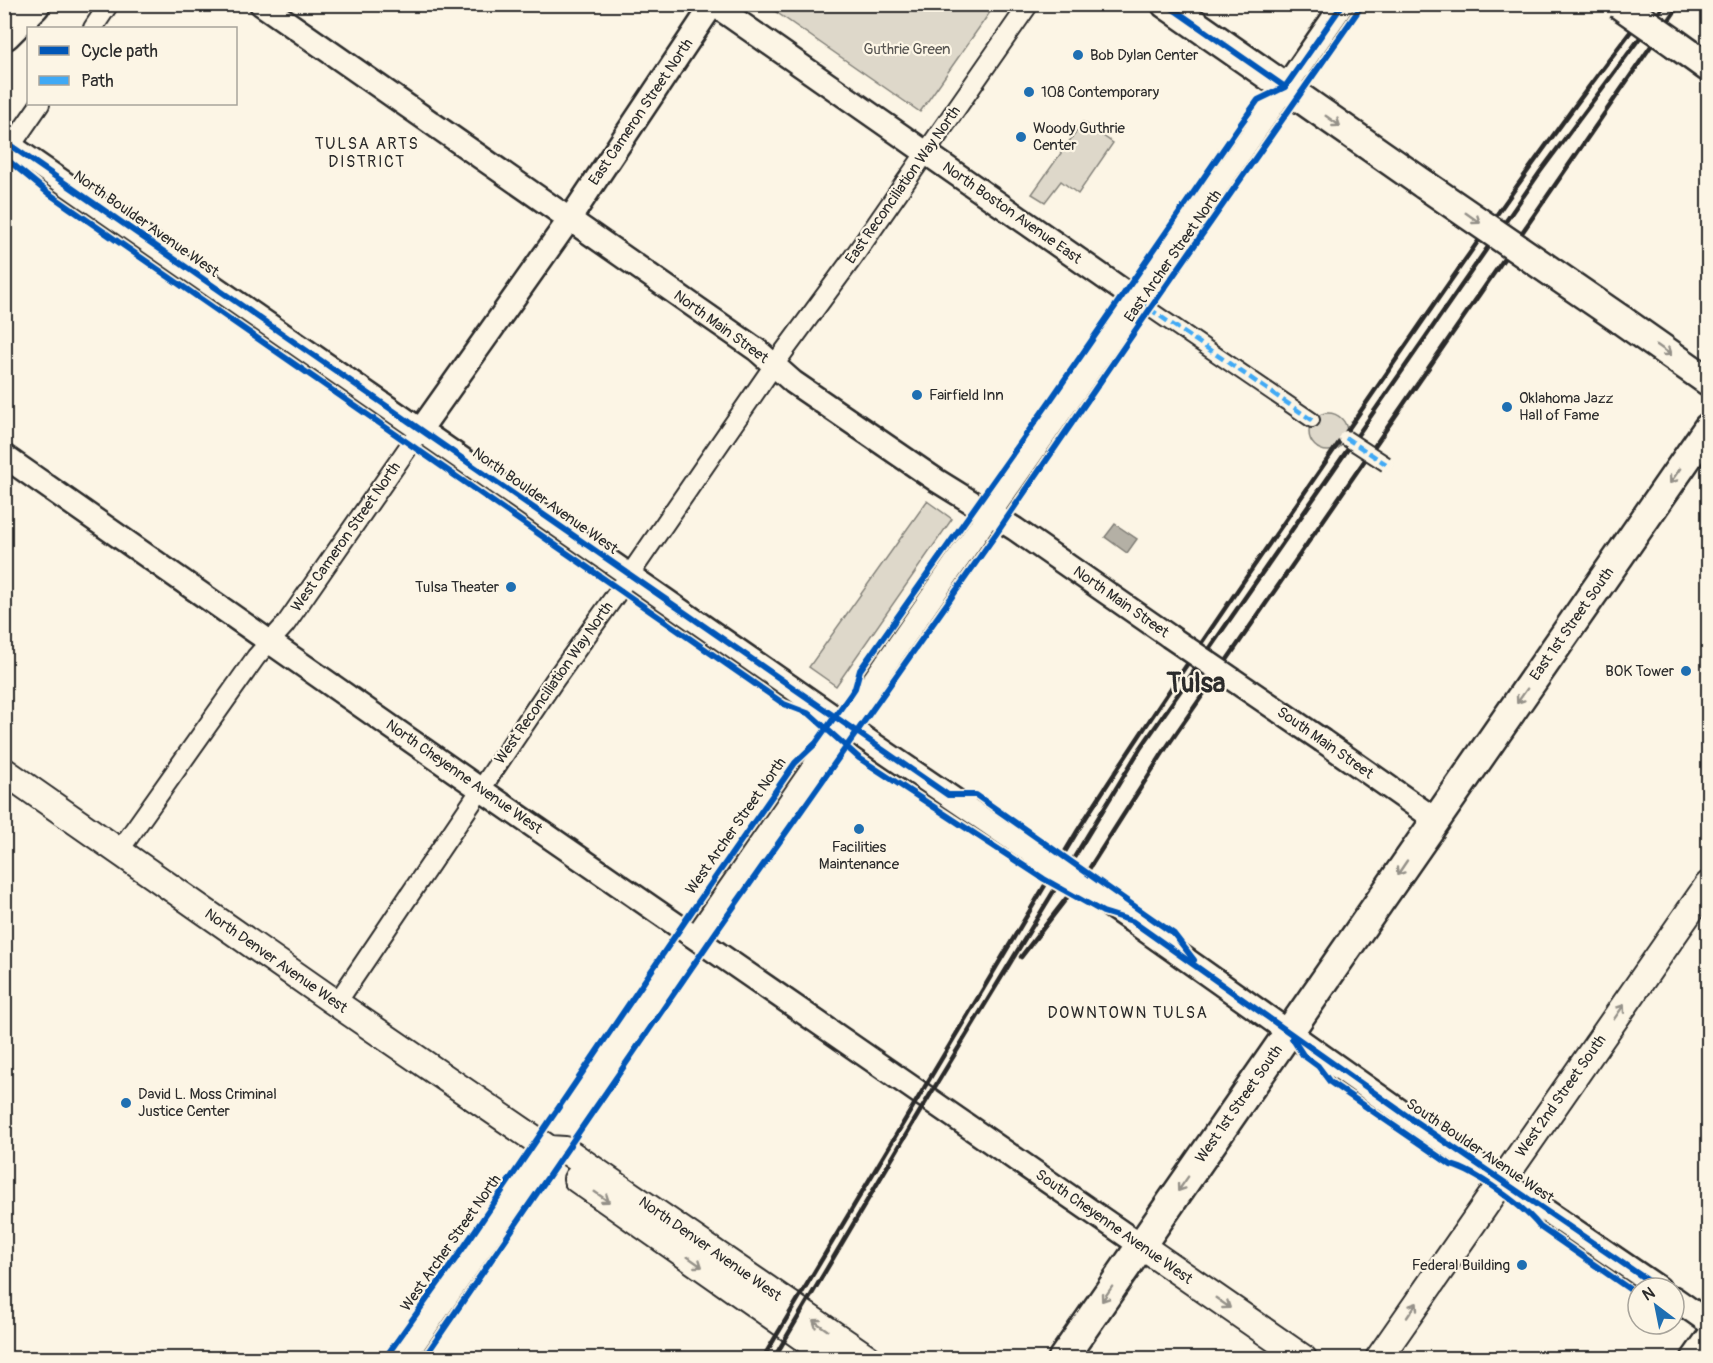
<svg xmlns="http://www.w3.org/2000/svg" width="1713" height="1363" viewBox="0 0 1713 1363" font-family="Pangolin,sans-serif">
<rect width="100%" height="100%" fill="#fcf5e5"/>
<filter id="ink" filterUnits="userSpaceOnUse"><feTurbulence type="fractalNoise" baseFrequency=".0167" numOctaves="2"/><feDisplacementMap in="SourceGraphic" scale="12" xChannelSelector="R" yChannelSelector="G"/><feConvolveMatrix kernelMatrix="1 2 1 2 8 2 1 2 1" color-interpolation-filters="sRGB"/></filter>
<g filter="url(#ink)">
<path fill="#ded8ca" stroke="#84827a" stroke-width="1.5" d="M 766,5 L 995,5 L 920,112 Z
M 1083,122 L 1113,143 L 1078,194 L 1061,181 L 1045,202 L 1032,194 Z
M1309 432a19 19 0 1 1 38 0a19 19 0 1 1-38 0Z
M 927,501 L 952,519 L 836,686 L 809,667 Z"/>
<path fill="#b4b0a5" stroke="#7d7b74" stroke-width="1.5" d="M 1115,524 L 1137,539 L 1127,553 L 1105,537 Z"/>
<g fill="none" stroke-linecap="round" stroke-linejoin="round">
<defs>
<path id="pedestrian" d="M 1138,301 L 1312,420"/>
<path id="minor" d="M 93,28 L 109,4
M 4,156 L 40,104
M 119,851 L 256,657 L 285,625 L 421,429
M 336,1004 L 554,681 L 615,596 L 774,365 L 852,259 L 1029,4"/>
<path id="tertiary" d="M 261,4 L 757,350 L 793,382 L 936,480 L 1015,529 L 1169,636
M 713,4 L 1138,301
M 4,141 L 870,742 L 1043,860
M 421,429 L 569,220 L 713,4
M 4,456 L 480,789 L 1140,1245
M 1323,741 L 1436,820
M 1132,921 L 1410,1118 L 1659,1288
M 696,937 L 1343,4
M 1674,1298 L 1708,1322
M 404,1358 L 549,1149
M 1693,1358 L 1708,1337"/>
<path id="secondary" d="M 4,771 L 330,999 L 549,1149 L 565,1150 L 868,1358
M 577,1179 L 832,1358
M 1140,1245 L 1303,1358
M 1379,1358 L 1708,885"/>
<path id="primary" d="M 1166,4 L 1425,185
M 1676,44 L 1708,67
M 1620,319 L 1708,381
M 1063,1358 L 1708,428"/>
<path id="motorway" d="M 4,33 L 33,4"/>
</defs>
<use href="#pedestrian" stroke="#2b2b2b" stroke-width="18"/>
<use href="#minor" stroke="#2b2b2b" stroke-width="22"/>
<use href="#tertiary" stroke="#2b2b2b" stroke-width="27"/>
<use href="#secondary" stroke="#2b2b2b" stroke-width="30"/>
<use href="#primary" stroke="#2b2b2b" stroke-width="33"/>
<use href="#motorway" stroke="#2b2b2b" stroke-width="38"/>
<use href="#pedestrian" stroke="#fcf5e5" stroke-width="14"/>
<use href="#minor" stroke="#fcf5e5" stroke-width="18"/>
<use href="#tertiary" stroke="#fcf5e5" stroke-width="22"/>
<use href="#secondary" stroke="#fcf5e5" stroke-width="26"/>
<use href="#primary" stroke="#fcf5e5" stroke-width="28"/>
<use href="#motorway" stroke="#fcf5e5" stroke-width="33"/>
<path stroke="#2b2b2b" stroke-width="4.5" d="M 1021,957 L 1089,869 L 1166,748 L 1680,4
M 763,1358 L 1078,830 C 1168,689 1263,553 1358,415 C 1453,277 1548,137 1652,4
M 774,1358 L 919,1113 L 1140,749 L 1540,172 L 1665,4"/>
<defs>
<path id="pedestrian-bridge" d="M 1346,438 L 1386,464"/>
<path id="tertiary-bridge" d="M 1169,636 L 1323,741
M 1043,860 L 1132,921"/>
<path id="primary-bridge" d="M 1619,4 L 1676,44
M 1425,185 L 1620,319"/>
</defs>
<use href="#pedestrian-bridge" stroke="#2b2b2b" stroke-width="18" stroke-linecap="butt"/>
<use href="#tertiary-bridge" stroke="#2b2b2b" stroke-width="27" stroke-linecap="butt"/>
<use href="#primary-bridge" stroke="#2b2b2b" stroke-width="33" stroke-linecap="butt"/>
<use href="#pedestrian-bridge" stroke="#fcf5e5" stroke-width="14"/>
<use href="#tertiary-bridge" stroke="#fcf5e5" stroke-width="22"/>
<use href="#primary-bridge" stroke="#fcf5e5" stroke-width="28"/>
<path stroke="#3fa9f5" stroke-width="4.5" stroke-dasharray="9 4.5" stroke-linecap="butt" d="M 1138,301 L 1312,420
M 1346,438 L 1386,464"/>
<defs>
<path id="cycleway" d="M 1166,4 L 1285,87
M 4,141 L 948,795 L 976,795 L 1174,934 L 1194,960
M 4,157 L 48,193 L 784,704 L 810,714 L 859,758 L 1044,879 L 1103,912 L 1132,921 L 1410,1118 L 1659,1288
M 1292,1038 L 1303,1055 L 1318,1066 L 1330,1082 L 1451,1165 C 1475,1171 1525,1207 1540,1227 L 1638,1295
M 385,1358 L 464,1247 L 692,911 L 795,763 L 816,743 L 851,694 L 855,688 L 860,670 L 1052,398 L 1240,125 L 1258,100 L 1285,87 L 1343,4
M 424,1358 L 716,932 L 996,534 L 1150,309 L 1363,4"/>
</defs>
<use href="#cycleway" stroke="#fcf5e5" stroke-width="10"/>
<use href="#cycleway" stroke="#0057b8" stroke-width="6"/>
</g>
<defs><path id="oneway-shaft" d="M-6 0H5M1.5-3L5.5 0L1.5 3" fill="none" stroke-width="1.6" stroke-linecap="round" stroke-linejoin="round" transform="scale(1.5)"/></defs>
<g stroke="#949088">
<use href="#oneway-shaft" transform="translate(1333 121) rotate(35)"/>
<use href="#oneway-shaft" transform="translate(1473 218) rotate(35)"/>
<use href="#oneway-shaft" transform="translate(1664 350) rotate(35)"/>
<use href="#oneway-shaft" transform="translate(1675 476) rotate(125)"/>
<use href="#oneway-shaft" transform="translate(1522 696) rotate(125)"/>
<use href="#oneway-shaft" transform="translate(1402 868) rotate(124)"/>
<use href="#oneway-shaft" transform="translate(1619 1012) rotate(-55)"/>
<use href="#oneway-shaft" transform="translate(1183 1184) rotate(125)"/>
<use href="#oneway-shaft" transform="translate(602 1197) rotate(35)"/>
<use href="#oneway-shaft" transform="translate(695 1262) rotate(35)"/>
<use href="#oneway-shaft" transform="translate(1107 1294) rotate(125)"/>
<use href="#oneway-shaft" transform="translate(1223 1303) rotate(35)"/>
<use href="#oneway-shaft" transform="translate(1412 1310) rotate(-56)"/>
<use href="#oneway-shaft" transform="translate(820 1325) rotate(-145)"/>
</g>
</g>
<g fill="#1f6fb2" stroke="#fcf5e5" stroke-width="2">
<circle cx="1078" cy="55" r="6"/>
<circle cx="1029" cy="92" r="6"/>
<circle cx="1021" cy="137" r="6"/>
<circle cx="917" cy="395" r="6"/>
<circle cx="1507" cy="407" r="6"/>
<circle cx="511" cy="587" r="6"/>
<circle cx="1686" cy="671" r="6"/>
<circle cx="859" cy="829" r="6"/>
<circle cx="126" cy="1103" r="6"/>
<circle cx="1522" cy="1265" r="6"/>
</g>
<g text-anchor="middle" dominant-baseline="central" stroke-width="4.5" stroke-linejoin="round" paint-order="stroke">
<g font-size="15" fill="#585653" stroke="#fcf5e5">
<text x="907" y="49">Guthrie Green</text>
</g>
<g font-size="15" fill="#2b2b2b" stroke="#fcf5e5" text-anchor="start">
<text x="1090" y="55">Bob Dylan Center</text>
<text x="1041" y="92">108 Contemporary</text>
<text x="1033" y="128">Woody Guthrie<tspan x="1033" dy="17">Center</tspan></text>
<text x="929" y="395">Fairfield Inn</text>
<text x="1519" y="398">Oklahoma Jazz<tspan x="1519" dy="17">Hall of Fame</tspan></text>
<text x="499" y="587" text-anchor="end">Tulsa Theater</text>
<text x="1674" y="671" text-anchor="end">BOK Tower</text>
<text x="859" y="847" text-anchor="middle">Facilities<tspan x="859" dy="17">Maintenance</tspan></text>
<text x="138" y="1094">David L. Moss Criminal<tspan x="138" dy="17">Justice Center</tspan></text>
<text x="1510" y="1265" text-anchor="end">Federal Building</text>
</g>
<g font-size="15" fill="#2b2b2b" stroke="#fcf5e5">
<text transform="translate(641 112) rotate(-56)">East Cameron Street North</text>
<text transform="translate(903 185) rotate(-55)">East Reconciliation Way North</text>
<text transform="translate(1012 213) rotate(35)">North Boston Avenue East</text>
<text transform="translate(146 224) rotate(35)">North Boulder Avenue West</text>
<text transform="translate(1173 256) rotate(-55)">East Archer Street North</text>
<text transform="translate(721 327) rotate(36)">North Main Street</text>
<text transform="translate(545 501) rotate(35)">North Boulder Avenue West</text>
<text transform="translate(346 537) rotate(-55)">West Cameron Street North</text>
<text transform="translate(1121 602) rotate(35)">North Main Street</text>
<text transform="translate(1572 624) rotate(-55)">East 1st Street South</text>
<text transform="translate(554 683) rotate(-55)">West Reconciliation Way North</text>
<text transform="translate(1325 743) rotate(35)">South Main Street</text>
<text transform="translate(464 777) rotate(35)">North Cheyenne Avenue West</text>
<text transform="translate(736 826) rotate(-55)">West Archer Street North</text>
<text transform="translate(276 961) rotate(35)">North Denver Avenue West</text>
<text transform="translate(1561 1096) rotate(-55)">West 2nd Street South</text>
<text transform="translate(1239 1104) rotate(-55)">West 1st Street South</text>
<text transform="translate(1480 1151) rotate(34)">South Boulder Avenue West</text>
<text transform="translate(1114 1227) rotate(35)">South Cheyenne Avenue West</text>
<text transform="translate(451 1243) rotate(-55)">West Archer Street North</text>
<text transform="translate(710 1249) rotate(35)">North Denver Avenue West</text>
</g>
<g font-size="16" letter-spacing="1.5" fill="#2b2b2b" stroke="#fcf5e5">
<text x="367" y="144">TULSA ARTS<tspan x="367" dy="18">DISTRICT</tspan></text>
<text x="1128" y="1013">DOWNTOWN TULSA</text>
</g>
<g font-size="27" font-weight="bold" fill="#2b2b2b" stroke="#fcf5e5">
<text x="1196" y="683">Tulsa</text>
</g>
</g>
<rect width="1713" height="1363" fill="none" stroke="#fcf5e5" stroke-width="24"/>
<rect x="12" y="12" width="1689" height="1339" fill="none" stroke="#2b2b2b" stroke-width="2" filter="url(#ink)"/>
<rect x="27" y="27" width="210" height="78" fill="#fcf5e5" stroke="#a8a49b" stroke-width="1.5"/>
<rect x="39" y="46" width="30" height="9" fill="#0057b8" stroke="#a8a49b" stroke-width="1.5"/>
<text x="81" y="57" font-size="18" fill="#2b2b2b">Cycle path</text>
<rect x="39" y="76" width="30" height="9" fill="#3fa9f5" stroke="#a8a49b" stroke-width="1.5"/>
<text x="81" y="87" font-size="18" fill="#2b2b2b">Path</text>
<g transform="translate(1656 1306) rotate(328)"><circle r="28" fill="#fcf5e5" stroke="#a8a49b" stroke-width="1.5"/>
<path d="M0-4.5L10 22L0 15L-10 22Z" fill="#1f6fb2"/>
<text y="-9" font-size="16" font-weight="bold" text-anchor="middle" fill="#2b2b2b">N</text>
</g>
</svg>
